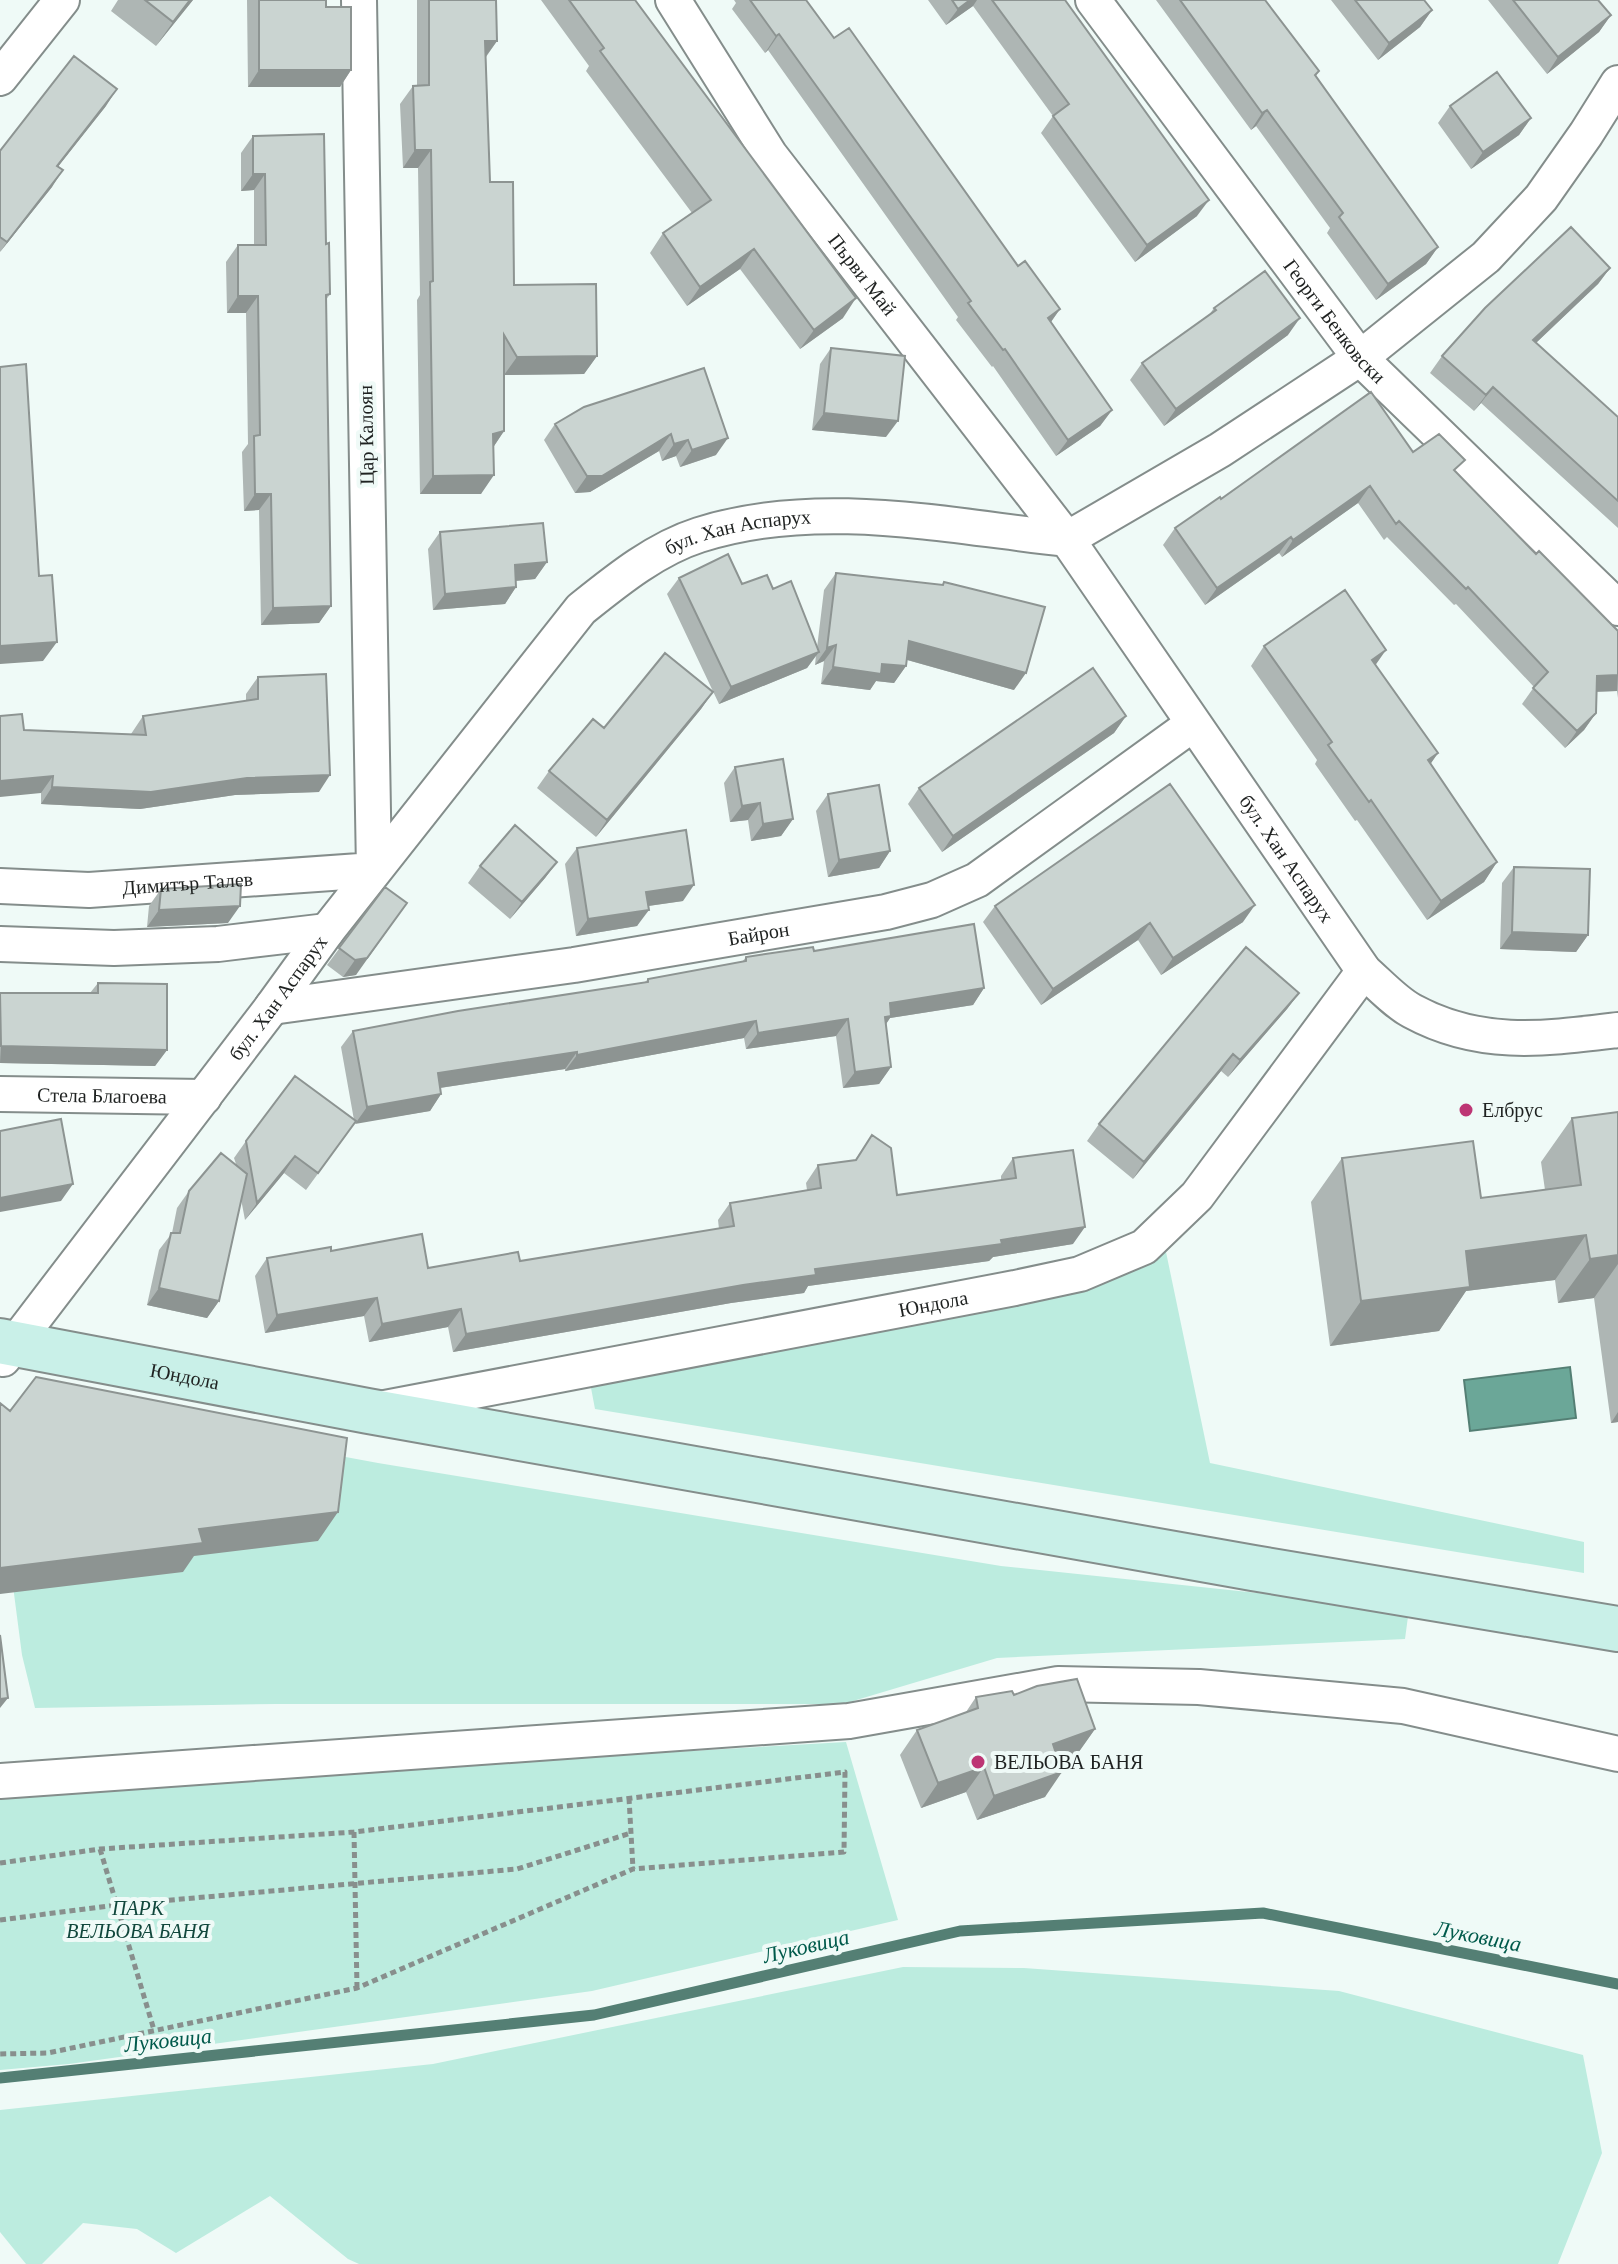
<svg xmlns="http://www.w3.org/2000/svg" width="1618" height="2264" viewBox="0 0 1618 2264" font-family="Georgia,serif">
<rect width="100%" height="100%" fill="#effaf7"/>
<path fill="#bcecdf" d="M 1166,1252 L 1210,1463 L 1584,1542 L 1584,1573 L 595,1409 L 588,1372 L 1099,1276 Z
M 39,1400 L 378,1463 L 1001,1566 L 1409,1609 L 1405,1639 L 997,1658 L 843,1704 L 276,1704 L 35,1708 L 22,1655 L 13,1586 Z
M 846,1742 L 898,1920 L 592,1991 L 69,2064 L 0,2070 L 0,1795 L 256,1776 Z
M 903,1967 L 1024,1968 L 1339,1991 L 1583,2055 L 1602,2153 L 1558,2264 L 359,2264 L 348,2259 L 270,2196 L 176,2253 L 137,2229 L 83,2223 L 42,2264 L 26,2264 L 0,2232 L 0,2110 L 433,2064 Z"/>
<path fill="#6ba798" stroke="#547f74" stroke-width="2" d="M 1570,1367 L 1576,1418 L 1470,1431 L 1464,1380 Z"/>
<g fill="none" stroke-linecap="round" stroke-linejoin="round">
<path stroke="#547f74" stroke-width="11" d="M 0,2078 L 594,2015 L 960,1931 L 1263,1913 L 1618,1984"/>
<defs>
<g id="minor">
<path id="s1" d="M 673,0 L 770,155 L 1067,539 L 1220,450 L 1360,358 L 1486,257 L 1541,198 L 1586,134 L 1618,83"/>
<path id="s2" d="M 1093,0 L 1360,358 L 1618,608"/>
<path d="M 0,78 L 62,0"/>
<path id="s3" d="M 0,886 L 89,890 L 374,870 L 359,0"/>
<path d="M 0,944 L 114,948 L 218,944 L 327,931"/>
<path id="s4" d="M 272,1007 L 574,965 L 886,912 L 932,900 L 977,880 L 1193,724"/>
<path id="s5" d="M 0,1094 L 204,1097"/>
<path id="s6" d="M 3,1359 L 272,1007 L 327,931 L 581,609 C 616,581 655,549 699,535 C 817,497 947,526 1067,539 L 1364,971 C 1379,984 1395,1002 1412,1011 C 1480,1048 1544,1039 1618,1030"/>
<path id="s7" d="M 385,1408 L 1015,1288 L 1080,1274 L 1144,1247 L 1197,1196 L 1364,971"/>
<path d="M 0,1781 L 849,1721 L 1058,1684 L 1199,1687 L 1403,1706 L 1618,1754"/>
</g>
<g id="secondary">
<path id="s8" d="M 0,1341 L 368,1411 L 1253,1568 L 1618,1629"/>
</g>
</defs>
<use href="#minor" stroke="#848d8b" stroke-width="38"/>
<use href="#secondary" stroke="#848d8b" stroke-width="48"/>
<path stroke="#888f8d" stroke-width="5" stroke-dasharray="6 4" stroke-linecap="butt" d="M 629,1798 L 633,1869
M 354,1832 L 357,1988
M 100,1849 L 154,2030
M 0,1863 L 100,1849 L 354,1832 L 845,1772 L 844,1852 L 633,1869 L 357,1988 L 48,2053 L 0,2054
M 0,1920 L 116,1905 L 517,1869 L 631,1833"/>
<use href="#minor" stroke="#fff" stroke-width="34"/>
<use href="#secondary" stroke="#c9f0e8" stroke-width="44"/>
</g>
<path fill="#aeb6b4" d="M 118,0 L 193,0 L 156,46 L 111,11 Z
M 247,0 L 326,0 L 326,7 L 351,70 L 340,87 L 248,87 Z
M 417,0 L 496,0 L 497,41 L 486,57 L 490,182 L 514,285 L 597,356 L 584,374 L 504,375 L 504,431 L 494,446 L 481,494 L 420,494 L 417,300 L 420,295 L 418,168 L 403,168 L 400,104 L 413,86 L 417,85 Z
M 541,0 L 635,0 L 843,318 L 800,349 L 740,269 L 687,306 L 650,253 L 663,233 L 692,213 L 586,71 L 589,66 Z
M 734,0 L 806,0 L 834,38 L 1018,266 L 1060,309 L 1051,322 L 1112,410 L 1100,426 L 1056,456 L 993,366 L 992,367 L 956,320 L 958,317 L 768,50 L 765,53 L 732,9 L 736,3 Z
M 928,0 L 1065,0 L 1197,216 L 1135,262 L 1041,133 L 1053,116 L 973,6 L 946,25 Z
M 1156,0 L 1265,0 L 1319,71 L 1316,76 L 1438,247 L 1426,264 L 1376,300 L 1327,233 L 1330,228 L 1256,126 L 1251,130 Z
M 1331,0 L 1424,0 L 1432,10 L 1420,27 L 1378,60 Z
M 1488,0 L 1598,0 L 1611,15 L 1599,32 L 1547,74 Z
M 106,106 L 58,166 L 52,187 L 0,252 L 0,151 Z
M 1450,106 L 1531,118 L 1519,135 L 1471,169 L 1438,123 Z
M 253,136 L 326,244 L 330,294 L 326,300 L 331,606 L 319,623 L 261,625 L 259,510 L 244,511 L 242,452 L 248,444 L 246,313 L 227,313 L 226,262 L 238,245 L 254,245 L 254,190 L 241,191 L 241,153 Z
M 1610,268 L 1598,284 L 1536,343 L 1618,417 L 1618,528 L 1481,403 L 1474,411 L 1430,373 L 1442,356 Z
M 1214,308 L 1288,335 L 1164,426 L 1130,380 L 1142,363 L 1209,315 Z
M 831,348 L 886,437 L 812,430 L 820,364 Z
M 704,368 L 716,455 L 680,467 L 676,456 L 662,461 L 659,451 L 590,492 L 575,493 L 544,440 L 555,424 Z
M 1456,472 L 1536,554 L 1618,631 L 1618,698 L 1617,691 L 1596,692 L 1596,713 L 1584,730 L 1565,748 L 1522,704 L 1534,687 L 1456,604 L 1454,605 L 1387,537 L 1384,540 L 1358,503 L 1282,557 L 1279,553 L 1205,605 L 1163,545 L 1175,528 L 1221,499 Z
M 440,532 L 547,562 L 535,579 L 516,581 L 516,587 L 505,604 L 433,610 L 428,549 Z
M 836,573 L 942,585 L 944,582 L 1014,690 L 907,660 L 906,666 L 894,683 L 876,681 L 870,690 L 821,684 L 824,661 L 815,665 L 816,655 L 807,668 L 719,704 L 667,594 L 679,578 L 773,589 L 817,648 L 824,590 Z
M 1264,646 L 1375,665 L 1438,753 L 1430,764 L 1497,862 L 1484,882 L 1427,920 L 1357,820 L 1355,821 L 1315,764 L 1317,760 L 1251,666 Z
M 258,677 L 319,792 L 235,795 L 140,809 L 41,804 L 41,793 L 24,730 L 131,734 L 143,716 L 246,701 L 246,694 Z
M 713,692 L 701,709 L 596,837 L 537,788 L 549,771 L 604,728 Z
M 1126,716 L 1114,733 L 942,852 L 908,804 L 919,788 Z
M 735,767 L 793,819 L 781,836 L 751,841 L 748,820 L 730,822 L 724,783 Z
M 828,794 L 890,851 L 879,868 L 828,877 L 816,811 Z
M 577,848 L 683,901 L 648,906 L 637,926 L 576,936 L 565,864 Z
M 557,862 L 545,878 L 510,919 L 468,883 L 480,866 Z
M 1514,867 L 1588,935 L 1576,952 L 1500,949 L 1502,883 Z
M 385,887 L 356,975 L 343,977 L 327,965 Z
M 161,889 L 228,923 L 147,927 L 149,906 Z
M 995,906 L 1243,922 L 1161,975 L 1138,940 L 1041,1005 L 983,922 Z
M 814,951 L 984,988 L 973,1005 L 890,1018 L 886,1024 L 891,1067 L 879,1084 L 843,1088 L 836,1036 L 746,1049 L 744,1038 L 565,1071 L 565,1069 L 440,1088 L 441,1094 L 430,1111 L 355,1123 L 306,1190 L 284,1173 L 245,1220 L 241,1199 L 219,1301 L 207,1318 L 147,1305 L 159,1250 L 172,1233 L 177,1208 L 189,1191 L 236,1164 L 234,1158 L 246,1141 L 354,1120 L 341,1047 L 353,1031 L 645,982 L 648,979 L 742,962 L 746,957 Z
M 98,983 L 167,1050 L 155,1066 L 0,1063 L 0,993 L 90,993 Z
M 1299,993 L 1287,1009 L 1228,1077 L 1221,1071 L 1133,1179 L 1087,1141 L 1099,1124 Z
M 1618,1112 L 1618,1422 L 1611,1423 L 1594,1298 L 1558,1303 L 1555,1280 L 1466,1291 L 1439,1331 L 1330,1346 L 1311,1202 L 1342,1158 L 1481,1198 L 1545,1190 L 1541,1162 L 1572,1118 Z
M 872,1135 L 897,1195 L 1001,1180 L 1001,1176 L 1013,1158 L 1073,1244 L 993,1257 L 989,1261 L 808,1286 L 804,1293 L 731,1303 L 453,1352 L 448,1327 L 369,1342 L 364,1316 L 265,1333 L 255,1276 L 267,1258 L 331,1251 L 428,1268 L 520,1261 L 719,1229 L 718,1220 L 730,1203 L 807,1190 L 806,1183 L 818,1165 L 855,1160 Z
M 1014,1695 L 1095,1729 L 1078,1753 L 1058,1760 L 1045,1797 L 977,1820 L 966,1792 L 921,1808 L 900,1755 L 917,1730 L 966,1712 L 976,1697 Z"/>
<path fill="#8d9492" d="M 190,0 L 193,0 L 156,46 L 173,22 Z
M 970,0 L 977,0 L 973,6 L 946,25 L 958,9 Z
M 1432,10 L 1420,27 L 1378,60 L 1389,43 Z
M 1611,15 L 1599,32 L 1547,74 L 1558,57 Z
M 779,34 L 768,50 L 765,53 L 776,36 Z
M 485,41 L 497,41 L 484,59 Z
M 259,70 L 351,70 L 340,87 L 248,87 Z
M 117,89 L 106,106 L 46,182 L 57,166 Z
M 1267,110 L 1256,126 L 1251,130 L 1262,113 Z
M 1531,118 L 1519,135 L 1471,169 L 1483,152 Z
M 415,150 L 431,150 L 418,168 L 403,168 Z
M 63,170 L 52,187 L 0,252 L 7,242 Z
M 253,174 L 265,174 L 254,190 L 241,191 Z
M 1209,200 L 1197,216 L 1135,262 L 1147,245 Z
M 1438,247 L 1426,264 L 1376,300 L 1388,284 Z
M 754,249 L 740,269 L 687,306 L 700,287 Z
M 1610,268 L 1598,284 L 1521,357 L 1533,340 Z
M 238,296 L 258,296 L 246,313 L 227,313 Z
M 856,298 L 843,318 L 800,349 L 814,330 Z
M 1060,309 L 1048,326 L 1048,318 Z
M 1300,318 L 1288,335 L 1164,426 L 1176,409 Z
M 597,356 L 584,374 L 504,375 L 517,357 Z
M 1493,387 L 1481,403 L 1474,411 L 1486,395 Z
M 1112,410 L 1100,426 L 1056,456 L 1068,440 Z
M 824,413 L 898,421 L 886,437 L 812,430 Z
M 504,431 L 492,449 L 493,434 Z
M 671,434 L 659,451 L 590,492 L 575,493 L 587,476 Z
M 728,438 L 716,455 L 680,467 L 692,450 Z
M 688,440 L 676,456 L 662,461 L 674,444 Z
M 494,475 L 481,494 L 420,494 L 433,476 Z
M 1370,486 L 1358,503 L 1282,557 L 1293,540 Z
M 255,494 L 271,494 L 259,510 L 244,511 Z
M 1291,537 L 1279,553 L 1205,605 L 1217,588 Z
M 547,562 L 535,579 L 503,582 L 515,565 Z
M 516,587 L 505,604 L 433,610 L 445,594 Z
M 331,606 L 319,623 L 261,625 L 273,608 Z
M 909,641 L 1026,673 L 1014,690 L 897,657 Z
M 57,642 L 43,661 L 0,664 L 0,646 Z
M 836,645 L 824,661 L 815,665 L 827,648 Z
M 1386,650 L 1372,670 L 1372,660 Z
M 819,652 L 807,668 L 719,704 L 731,687 Z
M 882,664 L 906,666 L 894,683 L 876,681 L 870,690 L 821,684 L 833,667 Z
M 1618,675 L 1617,691 L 1585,692 L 1597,676 Z
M 713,692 L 701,709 L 596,837 L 607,820 Z
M 1596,713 L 1584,730 L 1565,748 L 1577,731 Z
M 1126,716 L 1114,733 L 942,852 L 953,836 Z
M 1438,753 L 1425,772 L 1428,760 Z
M 330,775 L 319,792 L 235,795 L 140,809 L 41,804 L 52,787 L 247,778 Z
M 53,776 L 41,793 L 0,797 L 0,781 Z
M 760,803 L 748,820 L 730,822 L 742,806 Z
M 793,819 L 781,836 L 751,841 L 763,824 Z
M 890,851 L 879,868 L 828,877 L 839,860 Z
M 557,862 L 545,878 L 510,919 L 522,902 Z
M 1497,862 L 1484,882 L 1427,920 L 1441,901 Z
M 694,885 L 683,901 L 634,908 L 646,892 Z
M 407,903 L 356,975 L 343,977 L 355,960 Z
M 1255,905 L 1243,922 L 1161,975 L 1173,958 Z
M 240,906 L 228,923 L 147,927 L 159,910 Z
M 649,910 L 637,926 L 576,936 L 588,919 Z
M 1150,923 L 1138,940 L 1041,1005 L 1053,989 Z
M 1512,932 L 1588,935 L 1576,952 L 1500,949 Z
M 984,988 L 973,1005 L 890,1018 L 880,1033 L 890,1003 Z
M 1299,993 L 1287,1009 L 1228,1077 L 1240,1060 Z
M 848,1019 L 836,1036 L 746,1049 L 758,1033 Z
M 756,1021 L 744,1038 L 565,1071 L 577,1055 Z
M 1,1046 L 167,1050 L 155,1066 L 0,1063 Z
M 577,1052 L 565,1069 L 426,1090 L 438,1073 Z
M 1233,1054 L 1221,1071 L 1133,1179 L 1144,1162 Z
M 891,1067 L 879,1084 L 843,1088 L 855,1072 Z
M 441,1094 L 430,1111 L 355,1124 L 367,1107 Z
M 295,1156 L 284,1173 L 245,1220 L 257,1203 Z
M 73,1184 L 61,1201 L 0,1212 L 0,1198 Z
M 1085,1227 L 1073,1244 L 993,1257 L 989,1261 L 808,1286 L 804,1293 L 731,1303 L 453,1352 L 466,1334 L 815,1269 Z
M 1586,1235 L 1555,1280 L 1466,1291 L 1439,1331 L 1330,1346 L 1361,1301 L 1466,1251 Z
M 1618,1255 L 1618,1264 L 1594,1298 L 1558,1303 L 1590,1259 Z
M 159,1288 L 219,1301 L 207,1318 L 147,1305 Z
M 377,1298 L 364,1316 L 265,1333 L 277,1315 Z
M 461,1309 L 448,1327 L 369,1342 L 382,1324 Z
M 1618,1412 L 1618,1422 L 1611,1423 Z
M 338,1512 L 318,1541 L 194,1556 L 183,1572 L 0,1594 L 0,1568 L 199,1529 Z
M 8,1698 L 0,1708 L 0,1699 Z
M 1095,1729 L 1078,1753 L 1035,1768 L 1053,1744 Z
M 984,1767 L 966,1792 L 921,1808 L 938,1783 Z
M 1062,1772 L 1045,1797 L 977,1820 L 994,1796 Z"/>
<path fill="#cad4d1" stroke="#8d9492" stroke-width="2" d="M 145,0 L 190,0 L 173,22 Z
M 259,0 L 326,0 L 326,7 L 351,7 L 351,70 L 259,70 Z
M 429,0 L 496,0 L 497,41 L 485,41 L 490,182 L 513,182 L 514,285 L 596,284 L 597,356 L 517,357 L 504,335 L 504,431 L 493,434 L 494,475 L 433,476 L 430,282 L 433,281 L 431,150 L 415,150 L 413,86 L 429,85 Z
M 569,0 L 635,0 L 856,298 L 814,330 L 754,249 L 700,287 L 663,233 L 711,200 L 600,51 L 604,48 Z
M 750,0 L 806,0 L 834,38 L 849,28 L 1018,266 L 1025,261 L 1060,309 L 1048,318 L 1112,410 L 1068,440 L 1005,349 L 1003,350 L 968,303 L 971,301 L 779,34 L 776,36 Z
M 952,0 L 970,0 L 958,9 Z
M 992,0 L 1065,0 L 1209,200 L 1147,245 L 1053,116 L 1069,104 Z
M 1180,0 L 1265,0 L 1319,71 L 1315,75 L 1438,247 L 1388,284 L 1339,217 L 1343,213 L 1267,110 L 1262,113 Z
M 1355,0 L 1424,0 L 1432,10 L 1389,43 Z
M 1513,0 L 1598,0 L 1611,15 L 1558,57 Z
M 74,56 L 117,89 L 57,166 L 63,170 L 7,242 L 0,237 L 0,151 Z
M 1497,72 L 1531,118 L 1483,152 L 1450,106 Z
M 324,134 L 326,244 L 329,243 L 330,294 L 326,295 L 331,606 L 273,608 L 271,494 L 255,494 L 254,436 L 260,435 L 258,296 L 238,296 L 238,245 L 266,245 L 265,174 L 253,174 L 253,136 Z
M 1571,227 L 1610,268 L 1533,340 L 1618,417 L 1618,501 L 1493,387 L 1486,395 L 1442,356 L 1485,308 Z
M 1265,271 L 1300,318 L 1176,409 L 1142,363 L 1216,310 L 1214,308 Z
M 831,348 L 905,356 L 898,421 L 824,413 Z
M 26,364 L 39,576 L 52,575 L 57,642 L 0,646 L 0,367 Z
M 704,368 L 728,438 L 692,450 L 688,440 L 674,444 L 671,434 L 602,476 L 587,476 L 555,424 L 584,407 Z
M 1371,392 L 1413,452 L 1439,434 L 1465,460 L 1454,470 L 1536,554 L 1539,551 L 1618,631 L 1618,675 L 1597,676 L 1596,713 L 1577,731 L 1533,688 L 1548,672 L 1468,587 L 1466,589 L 1399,521 L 1396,524 L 1370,486 L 1293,540 L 1291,537 L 1217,588 L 1175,528 L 1220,497 L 1221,499 Z
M 543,523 L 547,562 L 515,565 L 516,587 L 445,594 L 440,532 Z
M 728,554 L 742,584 L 767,575 L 773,589 L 791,581 L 819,652 L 731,687 L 679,578 Z
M 836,573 L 943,585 L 944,582 L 1045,607 L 1026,673 L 909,641 L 906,666 L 882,664 L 881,674 L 833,667 L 836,645 L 827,648 Z
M 1345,590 L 1386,650 L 1372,660 L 1438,753 L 1428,760 L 1497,862 L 1441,901 L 1371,800 L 1369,802 L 1328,745 L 1332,742 L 1264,646 Z
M 665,653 L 713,692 L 607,820 L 549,771 L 593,719 L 604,728 Z
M 1093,668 L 1126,716 L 953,836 L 919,788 Z
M 326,674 L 330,775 L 247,778 L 151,792 L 52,787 L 53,776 L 0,781 L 0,716 L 22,714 L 24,730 L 146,735 L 143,716 L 258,699 L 258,677 Z
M 783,759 L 793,819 L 763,824 L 760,803 L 742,806 L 735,767 Z
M 1170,784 L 1255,905 L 1173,958 L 1150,923 L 1053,989 L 995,906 Z
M 879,785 L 890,851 L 839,860 L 828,794 Z
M 515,825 L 557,862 L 522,902 L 480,866 Z
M 686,830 L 694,885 L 646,892 L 649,910 L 588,919 L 577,848 Z
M 1514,867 L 1590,869 L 1588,935 L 1512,932 Z
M 241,884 L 240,906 L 159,910 L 161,889 Z
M 385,887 L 407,903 L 367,958 L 355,960 L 339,948 Z
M 974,924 L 984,988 L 890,1003 L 891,1016 L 885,1017 L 891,1067 L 855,1072 L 848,1019 L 758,1033 L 756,1021 L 577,1055 L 577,1052 L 438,1073 L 441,1094 L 367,1107 L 353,1031 L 458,1011 L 648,982 L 648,979 L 746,961 L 746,957 L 813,947 L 814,951 Z
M 1246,947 L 1299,993 L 1240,1060 L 1233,1054 L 1144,1162 L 1099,1124 Z
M 98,983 L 167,984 L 167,1050 L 1,1046 L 0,993 L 98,993 Z
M 295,1076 L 356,1121 L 318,1173 L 295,1156 L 257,1203 L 246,1141 Z
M 1618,1112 L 1618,1255 L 1590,1259 L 1586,1235 L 1466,1251 L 1470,1287 L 1361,1301 L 1342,1158 L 1473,1141 L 1481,1198 L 1581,1185 L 1572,1118 Z
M 61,1119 L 73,1184 L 0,1198 L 0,1131 Z
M 872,1135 L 891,1148 L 897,1195 L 1016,1178 L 1013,1158 L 1073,1150 L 1085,1227 L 1001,1240 L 1002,1244 L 815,1269 L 816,1275 L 743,1285 L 466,1334 L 461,1309 L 382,1324 L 377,1298 L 277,1315 L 267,1258 L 331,1247 L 331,1251 L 422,1234 L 428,1268 L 518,1252 L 520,1261 L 734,1226 L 730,1203 L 821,1188 L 818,1165 L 856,1160 Z
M 221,1153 L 247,1174 L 219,1301 L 159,1288 L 171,1233 L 180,1233 L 189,1191 Z
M 36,1377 L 347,1438 L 338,1512 L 199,1529 L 203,1543 L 0,1568 L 0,1403 L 10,1411 Z
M 0,1635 L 8,1698 L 0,1699 Z
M 1077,1679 L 1095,1729 L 1053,1744 L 1062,1772 L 994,1796 L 984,1767 L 938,1783 L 917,1730 L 978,1708 L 976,1697 L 1012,1691 L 1014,1695 L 1037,1686 Z"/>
<g fill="#bd3574" stroke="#effaf7" stroke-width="3">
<circle cx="1466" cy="1110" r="8"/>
<circle cx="978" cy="1762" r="8"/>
</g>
<g text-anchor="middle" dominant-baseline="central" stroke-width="8" stroke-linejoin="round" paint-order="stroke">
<g font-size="20" fill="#1f2221" stroke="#effaf7">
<text stroke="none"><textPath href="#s1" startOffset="334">Първи Май</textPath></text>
<text stroke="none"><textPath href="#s2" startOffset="402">Георги Бенковски</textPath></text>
<text transform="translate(366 435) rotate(-91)">Цар Калоян</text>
<text stroke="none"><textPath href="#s6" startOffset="1126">бул. Хан Аспарух</textPath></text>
<text stroke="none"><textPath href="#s6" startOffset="1846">бул. Хан Аспарух</textPath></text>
<text stroke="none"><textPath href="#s3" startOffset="188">Димитър Талев</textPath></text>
<text stroke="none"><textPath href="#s4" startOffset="492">Байрон</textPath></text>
<text stroke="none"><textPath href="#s6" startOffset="454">бул. Хан Аспарух</textPath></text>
<text stroke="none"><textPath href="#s5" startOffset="102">Стела Благоева</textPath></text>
<text stroke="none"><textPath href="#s7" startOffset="558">Юндола</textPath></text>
<text stroke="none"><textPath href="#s8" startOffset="188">Юндола</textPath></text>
</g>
<g font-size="20" fill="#1f2221" stroke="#effaf7" text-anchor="start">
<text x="1482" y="1110">Елбрус</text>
<text x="994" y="1762">ВЕЛЬОВА БАНЯ</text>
</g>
<g font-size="20" font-style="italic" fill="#11473c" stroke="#effaf7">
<text x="138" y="1908">ПАРК<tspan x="138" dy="23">ВЕЛЬОВА БАНЯ</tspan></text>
</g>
<g font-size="22" font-style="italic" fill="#005a4b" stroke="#effaf7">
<text transform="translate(1478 1936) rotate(11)">Луковица</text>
<text transform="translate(806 1946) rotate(-13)">Луковица</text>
<text transform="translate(168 2040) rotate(-6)">Луковица</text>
</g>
</g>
</svg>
